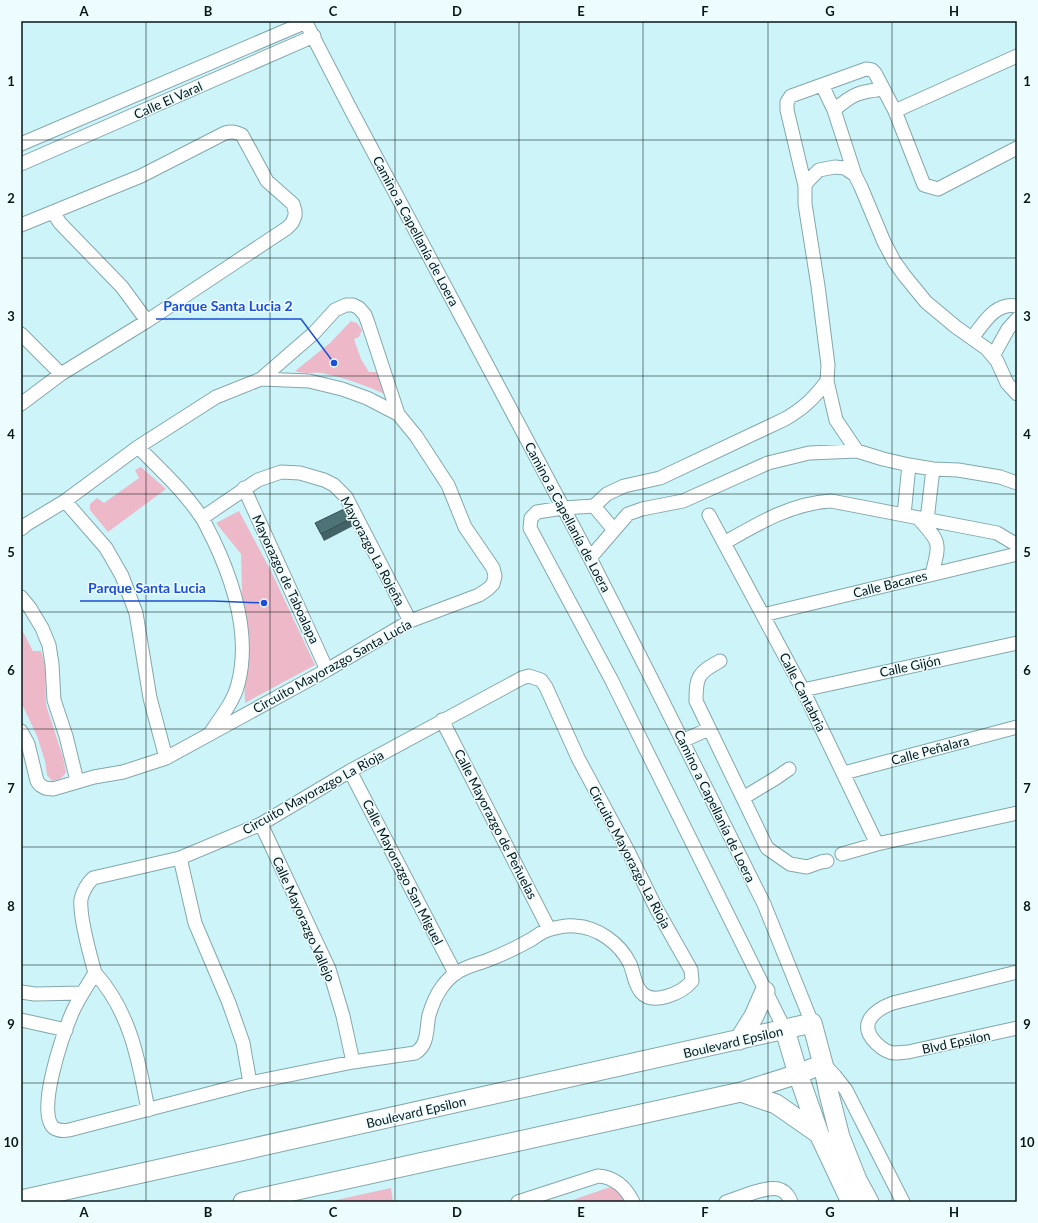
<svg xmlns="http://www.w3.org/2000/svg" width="1038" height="1223" viewBox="0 0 1038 1223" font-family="Lato,sans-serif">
<rect width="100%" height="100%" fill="#cdf5f9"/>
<path fill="#edb9c9" d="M 351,321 L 357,323 L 362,330 L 359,337 L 354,339 L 361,359 L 369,372 L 377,372 L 382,379 L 385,394 C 366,386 346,378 326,374 C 316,371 305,375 295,371 L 330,343 Z
M 141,467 L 166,489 L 108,532 L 90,510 L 90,504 L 97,498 L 104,503 L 139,478 L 135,470 Z
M 239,511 L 271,571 L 315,665 L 245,703 L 241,554 L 216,523 Z
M 21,628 L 33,651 L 41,651 L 45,665 L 46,705 L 63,757 L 66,772 C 63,778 59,780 52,781 L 47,775 L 45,761 L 37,736 L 21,702 Z
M 613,1186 L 624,1195 L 625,1202 L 567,1202 Z
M 391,1188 L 393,1202 L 327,1202 Z"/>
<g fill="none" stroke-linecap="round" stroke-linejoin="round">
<defs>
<path id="street" d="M 305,21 L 351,110 L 590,558 L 648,672 L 764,904 L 812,1023
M 822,85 L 834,110 L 855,175
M 834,110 C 853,94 858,92 883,89
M 895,111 L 1017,56
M 21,144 L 306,22
M 21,164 L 314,36
M 805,186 L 787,110 L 787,102 L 791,96 L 866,69 L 872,70 L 875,73 L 895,111 L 924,185 L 938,189 L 1017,148
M 53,212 L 60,223 L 122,287 L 147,321
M 21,225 L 141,176 L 225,133 C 232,131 236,132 242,135 L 267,181 L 293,204 L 295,211 L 295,216 L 292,223 L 287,228 L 147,321 L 61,374 L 21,404
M 21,334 L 61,374
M 972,338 C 984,323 995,302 1017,306
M 993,356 L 1008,329 L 1017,319
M 261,379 L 309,381 L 342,389 L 367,398 L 398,414
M 138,447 C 161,470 184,491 202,518 C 206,524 209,532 213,539 C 234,583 251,635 238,684 C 234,701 221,717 211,732
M 857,451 L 836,420 L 827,381 L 828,365 L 818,286 L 805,204 L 805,186 L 808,181 L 819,170 L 835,167 L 845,168 L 855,175 L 861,187 L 884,242 L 894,261 L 904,275 L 926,302 L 956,327 L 987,349 L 997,361 L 1007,383 L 1017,394
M 244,488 L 327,670
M 65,501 L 106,548 L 122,576 L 136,613 L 150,698 L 166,758
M 594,506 L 614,530
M 709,515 L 803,690 L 877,844
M 904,515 L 909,465
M 202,518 L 258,480 L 281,472 L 300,473 L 324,480 L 334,485 L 346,497 L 410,621
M 918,518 C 941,543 940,542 932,574
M 927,520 L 933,469
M 21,529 L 27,524 L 65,501 L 138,447 L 216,397 L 261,379 L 314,333 L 335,310 L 346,305 L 353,305 L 359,308 L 365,315 L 368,323 L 398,414 L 416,436 L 448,485 L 465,527 L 493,568 L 495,576 L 493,584 L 488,589 L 479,595 L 410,621 L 327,670 L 166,758 L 123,772 L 94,777 L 53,789 L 45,788 L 40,785 L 37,781 L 28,744 L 21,731
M 724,543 C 757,524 792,503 831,501 L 997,533 L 1017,545
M 590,558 L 628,514 L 642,509 L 683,501 L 768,463 L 809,453 L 857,451 L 883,459 L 909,465 L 933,469 L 958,470 L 1000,477 L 1017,483
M 21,597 L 30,608 L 42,628 L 49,645 L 52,664 L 54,700 L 66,736 L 77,781
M 763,615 L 1017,554
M 720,661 C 698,673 696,676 696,701 L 767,848 L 790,864 L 807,867 L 821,862 L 827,861
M 529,676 L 541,680 L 546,687 L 578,758 L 628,851 L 656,908 L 691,970 L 692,981 C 682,993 653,1006 641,992 C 634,984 634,973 630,964 C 620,943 597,927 575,926 C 568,925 558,927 551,929 C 544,930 538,935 532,939 C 518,947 504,954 488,960 C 478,964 463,967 455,974 C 450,977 445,983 442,987 C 436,995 432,1005 429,1015 C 426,1028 429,1045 415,1053 L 353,1062 L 250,1083 L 69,1130 C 64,1131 59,1131 54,1128 C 35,1113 64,1032 72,1013 C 78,999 87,986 95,973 C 90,955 79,917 81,899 C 83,891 87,884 93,878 L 180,858 L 261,824 L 350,771 L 522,678 Z
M 803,690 L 1017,643
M 442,720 L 549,929
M 682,741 L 709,729
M 350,771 L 455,973
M 844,773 L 1017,727
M 743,798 L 776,778 L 789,769
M 261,824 L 329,969 L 343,1016 L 353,1062
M 842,854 L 877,844 L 1017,813
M 180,858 L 195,923 L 229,1003 L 243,1043 L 250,1083
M 1017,972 L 893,1003 C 874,1010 857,1024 876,1043 C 881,1048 888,1053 895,1053 C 899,1053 904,1052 908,1052 L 1017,1028
M 95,973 C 130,1011 139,1061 148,1110
M 21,992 L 35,994 L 82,993
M 21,1020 L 66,1030
M 785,1030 L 611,679 L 530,528 L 531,518 L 537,512 L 563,508 L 594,506 L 607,494 L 624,486 L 660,478 L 785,419 C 804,408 814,398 827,381
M 824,1064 L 835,1076 L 846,1090 L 903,1202
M 518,1202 L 598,1176 C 615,1177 626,1188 633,1202
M 726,1202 C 739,1198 770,1184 781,1190 C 786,1192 790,1198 791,1202"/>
<path id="secondary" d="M 785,1030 L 798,1074 L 819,1134 L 851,1202
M 739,1040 L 754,1016 L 765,991
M 741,1092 L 776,1104 L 819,1134
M 21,1200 L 812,1023 L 823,1064 L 829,1094 L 840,1137 L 857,1180 L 869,1202
M 243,1202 L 741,1092 L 798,1074 L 823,1064"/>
</defs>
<use href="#street" stroke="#82a7ac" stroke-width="15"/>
<use href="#secondary" stroke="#82a7ac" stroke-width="21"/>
<use href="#street" stroke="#fff" stroke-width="13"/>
<use href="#secondary" stroke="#fff" stroke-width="19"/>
</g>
<path fill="#436366" d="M 350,519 L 353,526 L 324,541 L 315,523 Z"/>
<path fill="#4e7377" stroke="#375053" d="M 344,509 L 350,519 L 321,534 L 315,523 Z"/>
<path fill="none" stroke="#071618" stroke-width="1" stroke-opacity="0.55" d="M 146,21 L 146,1202M 270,21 L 270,1202M 395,21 L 395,1202M 519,21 L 519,1202M 643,21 L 643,1202M 768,21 L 768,1202M 892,21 L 892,1202M 21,140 L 1017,140M 21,258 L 1017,258M 21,376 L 1017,376M 21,494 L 1017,494M 21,612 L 1017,612M 21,729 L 1017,729M 21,847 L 1017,847M 21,965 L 1017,965M 21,1083 L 1017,1083"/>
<g text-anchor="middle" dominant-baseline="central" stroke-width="3" stroke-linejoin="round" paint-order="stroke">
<g font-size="13" fill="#071618" stroke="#edfdff">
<text transform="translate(168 100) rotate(-24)">Calle El Varal</text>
<text transform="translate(416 231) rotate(62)">Camino a Capellanía de Loera</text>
<text transform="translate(568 517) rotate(62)">Camino a Capellanía de Loera</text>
<text transform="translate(373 551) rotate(62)">Mayorazgo La Rojeña</text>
<text transform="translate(286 579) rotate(65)">Mayorazgo de Taboalapa</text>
<text transform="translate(890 584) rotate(-14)">Calle Bacares</text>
<text transform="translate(332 666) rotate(-29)">Circuito Mayorazgo Santa Lucía</text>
<text transform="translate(910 666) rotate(-12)">Calle Gijón</text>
<text transform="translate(803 692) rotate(63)">Calle Cantabria</text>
<text transform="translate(930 750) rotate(-15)">Calle Peñalara</text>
<text transform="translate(313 792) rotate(-29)">Circuito Mayorazgo La Rioja</text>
<text transform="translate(715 806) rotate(64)">Camino a Capellanía de Loera</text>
<text transform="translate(496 824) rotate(63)">Calle Mayorazgo de Peñuelas</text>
<text transform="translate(630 857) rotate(62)">Circuito Mayorazgo La Rioja</text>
<text transform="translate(403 872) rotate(63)">Calle Mayorazgo San Miguel</text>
<text transform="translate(304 919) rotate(66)">Calle Mayorazgo Vallejo</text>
<text transform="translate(733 1042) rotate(-13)">Boulevard Epsilon</text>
<text transform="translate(956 1042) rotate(-12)">Blvd Epsilon</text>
<text transform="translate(416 1112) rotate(-13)">Boulevard Epsilon</text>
</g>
</g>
<path fill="none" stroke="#1d4ed8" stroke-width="1.5" d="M334 363L301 319H156M264 603L213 601H80"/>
<g fill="#1d4ed8" stroke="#edfdff" stroke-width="1.5">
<circle cx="334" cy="363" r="4"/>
<circle cx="264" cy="603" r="4"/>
</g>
<g font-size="14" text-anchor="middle" font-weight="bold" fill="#1d4ed8" stroke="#edfdff" stroke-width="3" stroke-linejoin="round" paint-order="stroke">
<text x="228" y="311">Parque Santa Lucia 2</text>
<text x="147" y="593">Parque Santa Lucia</text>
</g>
<rect width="1038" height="1223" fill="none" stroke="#edfdff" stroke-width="44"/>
<rect x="22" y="22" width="994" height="1179" fill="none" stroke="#071618" stroke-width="1.5"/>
<g font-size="13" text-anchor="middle" font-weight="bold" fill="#071618">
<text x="84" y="16">A</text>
<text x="208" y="16">B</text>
<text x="333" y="16">C</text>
<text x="457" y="16">D</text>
<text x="581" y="16">E</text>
<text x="705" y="16">F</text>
<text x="830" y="16">G</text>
<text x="954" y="16">H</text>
<text x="11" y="86">1</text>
<text x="1027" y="86">1</text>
<text x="11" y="203">2</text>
<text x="1027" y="203">2</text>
<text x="11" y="321">3</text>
<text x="1027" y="321">3</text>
<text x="11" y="439">4</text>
<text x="1027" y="439">4</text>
<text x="11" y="557">5</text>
<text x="1027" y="557">5</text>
<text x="11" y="675">6</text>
<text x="1027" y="675">6</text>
<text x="11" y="793">7</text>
<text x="1027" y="793">7</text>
<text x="11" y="911">8</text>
<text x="1027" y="911">8</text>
<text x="11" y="1029">9</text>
<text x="1027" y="1029">9</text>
<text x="11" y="1147">10</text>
<text x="1027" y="1147">10</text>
<text x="84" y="1217">A</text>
<text x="208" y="1217">B</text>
<text x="333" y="1217">C</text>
<text x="457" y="1217">D</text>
<text x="581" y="1217">E</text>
<text x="705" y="1217">F</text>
<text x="830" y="1217">G</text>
<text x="954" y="1217">H</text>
</g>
</svg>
